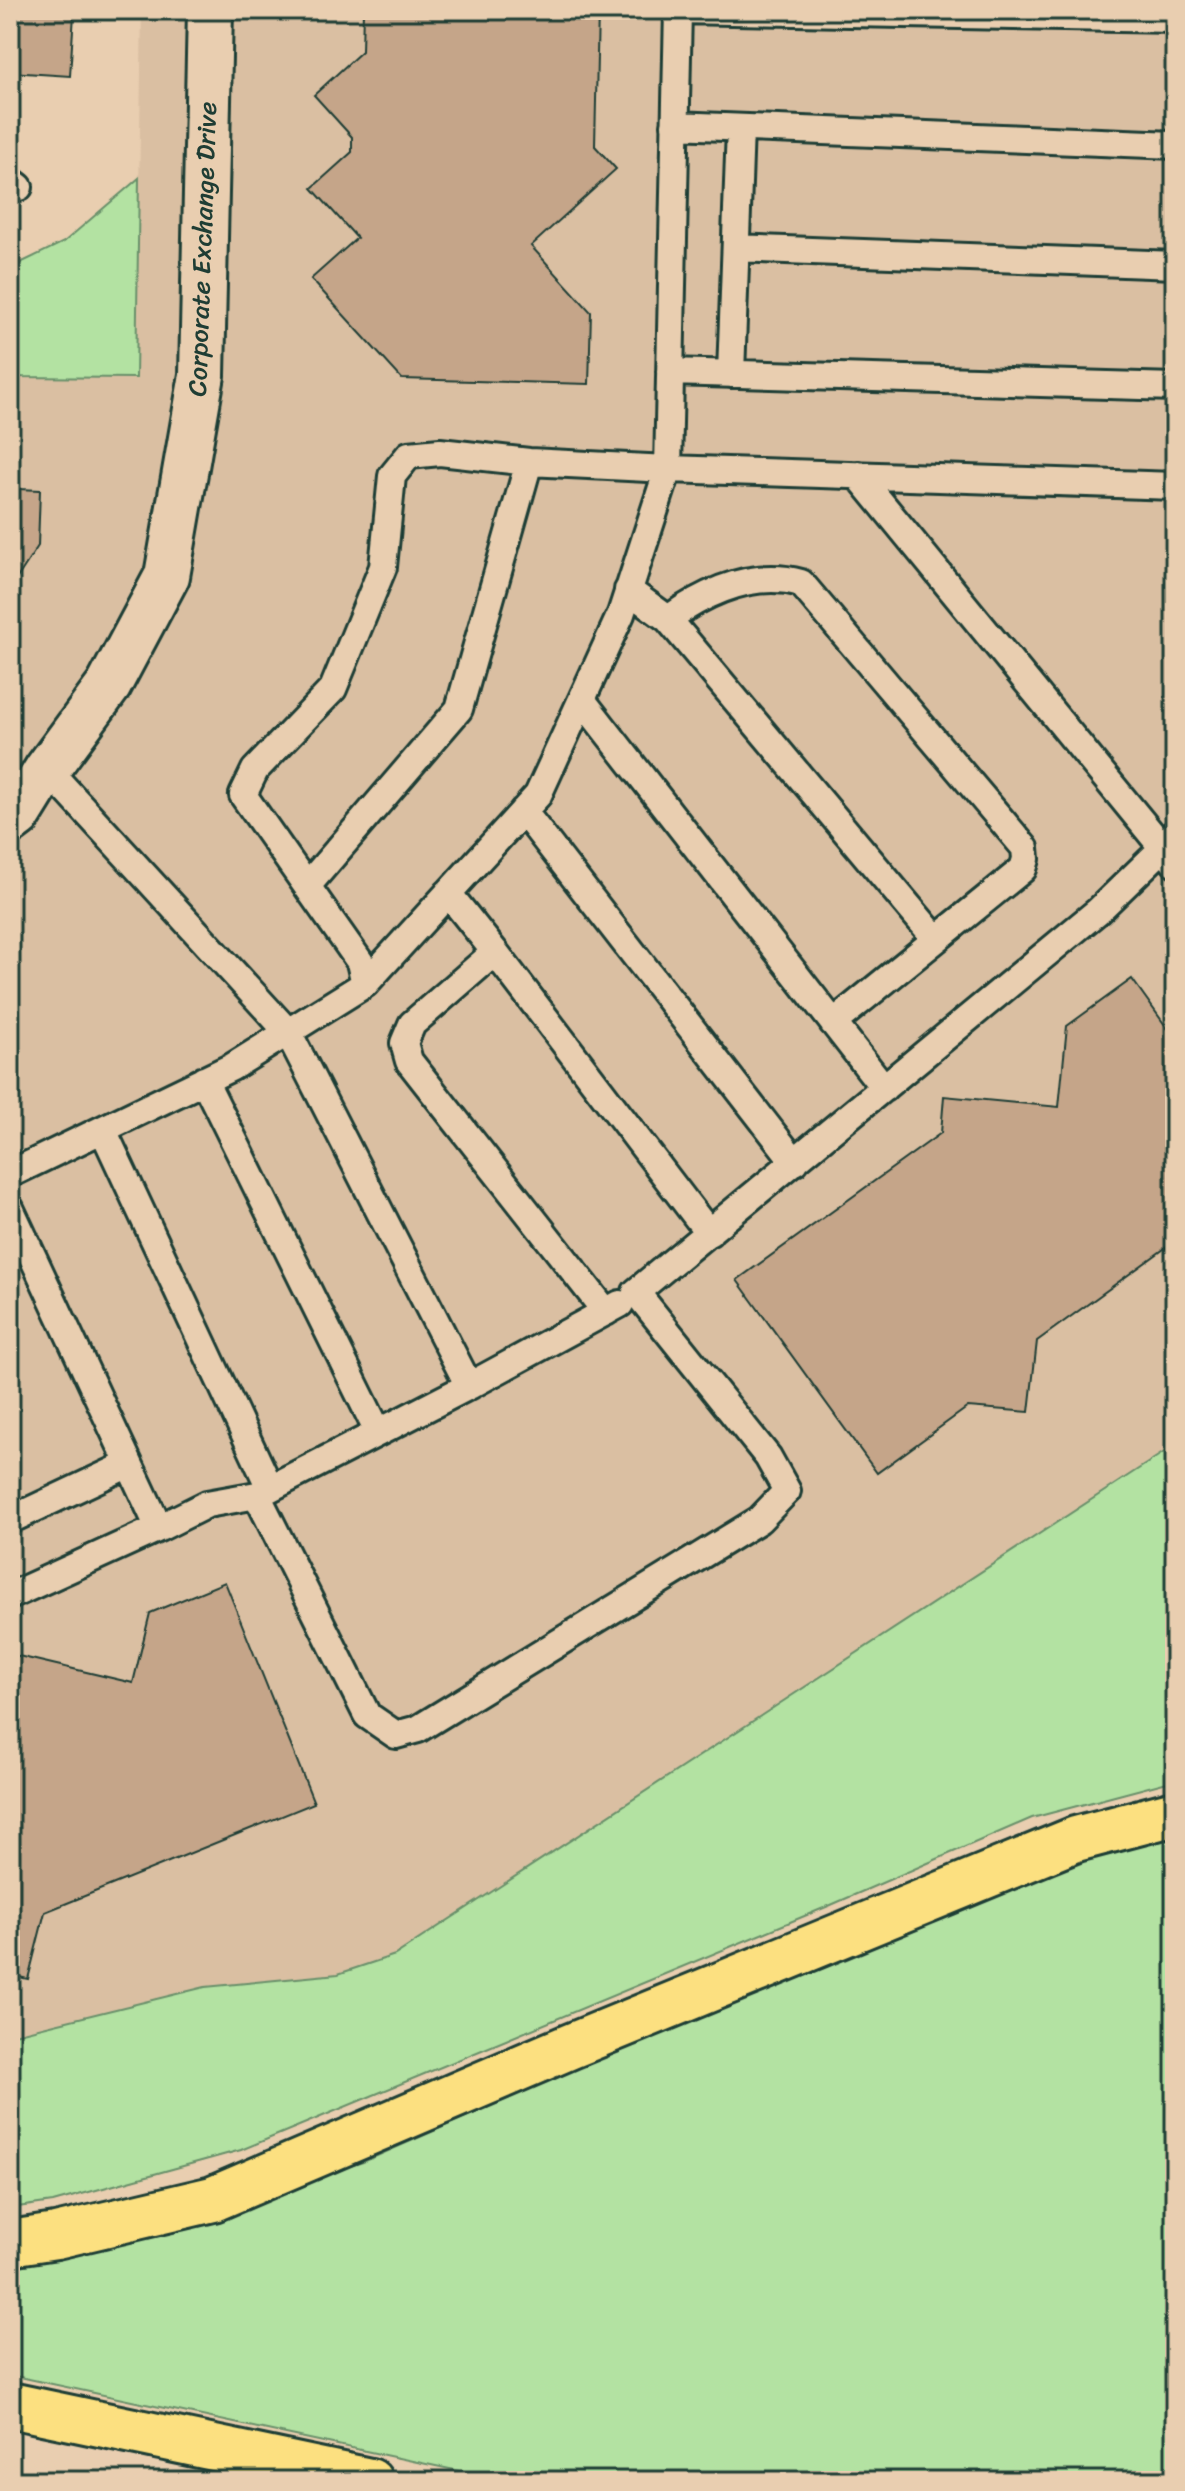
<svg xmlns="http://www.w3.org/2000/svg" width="1185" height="2491" viewBox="0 0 1185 2491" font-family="Sriracha,sans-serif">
<rect width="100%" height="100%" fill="#e9ceb0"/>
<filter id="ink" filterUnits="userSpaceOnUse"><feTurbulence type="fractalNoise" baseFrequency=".0125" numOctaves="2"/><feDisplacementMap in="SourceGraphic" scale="16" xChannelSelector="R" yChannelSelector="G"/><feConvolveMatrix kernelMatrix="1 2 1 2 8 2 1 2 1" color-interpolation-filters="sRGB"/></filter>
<g filter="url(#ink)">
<path fill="#dabfa2" d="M 142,10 L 1175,10 L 1175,1445 L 395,1955 L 338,1974 L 205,1987 L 10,2035 L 10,377 L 136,378 Z"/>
<path fill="#b3e2a2" stroke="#69906b" stroke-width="2" d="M 139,178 L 136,378 L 10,377 L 10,268 L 64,242 Z
M 1175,1445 L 1175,1780 L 1032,1818 L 831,1905 L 241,2150 L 53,2202 L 10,2208 L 10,2035 L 205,1987 L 338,1974 L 395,1955 Z
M 1175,1828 L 1175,2481 L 506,2481 L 10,2375 L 10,2259 L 161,2225 L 363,2162 L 976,1893 Z"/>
<path fill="#c5a589" stroke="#1f3d34" stroke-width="2" d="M 10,10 L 74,14 L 70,76 L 10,72 Z
M 363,10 L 598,10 L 595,146 L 616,169 L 531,246 L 591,312 L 589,384 L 402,379 L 311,279 L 357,238 L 312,188 L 352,152 L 352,137 L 314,95 L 362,51 Z
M 10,465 L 19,466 L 19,489 L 40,490 L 38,546 L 10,589 Z
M 1132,979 L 1175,1039 L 1175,1241 L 1037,1341 L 1029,1412 L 968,1407 L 877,1473 L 737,1280 L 941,1133 L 944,1096 L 1059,1107 L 1067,1026 Z
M 225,1582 L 314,1803 L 45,1912 L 28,1979 L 10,1975 L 10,1654 L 133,1683 L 150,1613 Z"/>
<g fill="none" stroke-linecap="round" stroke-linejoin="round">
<defs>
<path id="lane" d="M 675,125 L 1175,145
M 10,180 L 19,187
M 736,248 L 1175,265
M 670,372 L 1175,387
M 731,374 L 740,128
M 858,475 L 1163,848 L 1175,833
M 628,590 L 668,619 C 706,592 754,570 801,583 L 1025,848 L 1026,859 L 1023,869 L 833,1023
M 668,619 L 936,939
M 582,700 L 884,1088
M 47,769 L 288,1032 L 469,1386
M 523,811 L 795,1162
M 307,886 L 459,709 L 529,462
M 448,893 L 495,952 L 412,1024 L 404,1043 L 409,1061 L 606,1312
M 495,952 L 709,1233
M 365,984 L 538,795 L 621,614 L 668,469 L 1175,486
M 204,1080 L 378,1432
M 103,1130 L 270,1488
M 10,1174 L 232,1067 L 365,984 L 360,962 L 243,795 L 255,770 L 333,689 L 383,567 L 392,476 L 409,455 L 440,452 L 529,462 L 668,469 L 678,10 L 1175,19
M 10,1208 L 159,1528
M 257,1495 L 469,1386 L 620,1304
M 10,1520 L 129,1464
M 10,1596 L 159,1528 L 207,1504 L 257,1495 L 367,1715 L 396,1735 L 418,1729 L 759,1520 L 787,1491 L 768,1457 L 636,1292 L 1098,911 L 1163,848 L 1175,863"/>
<path id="secondary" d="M 10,822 L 18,816 L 47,769 L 109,685 L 167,576 L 202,375 L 210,10"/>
<path id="highway" d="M 10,2243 L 56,2236 L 213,2199 L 571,2046 L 1076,1839 L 1175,1813
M 10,2405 L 370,2481"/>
</defs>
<use href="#lane" stroke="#1f3d34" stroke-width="32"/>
<use href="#secondary" stroke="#1f3d34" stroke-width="50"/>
<use href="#highway" stroke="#1f3d34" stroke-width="50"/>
<use href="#lane" stroke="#e9ceb0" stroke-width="26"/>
<use href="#secondary" stroke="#e9ceb0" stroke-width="44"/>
<use href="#highway" stroke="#fce080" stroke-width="44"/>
</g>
</g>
<g text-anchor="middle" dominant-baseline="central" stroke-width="6" stroke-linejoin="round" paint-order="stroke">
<g font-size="26" fill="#1f3d34" stroke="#e9ceb0">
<text transform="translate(202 249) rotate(-88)">Corporate Exchange Drive</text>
</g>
</g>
<rect width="1185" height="2491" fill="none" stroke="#e9ceb0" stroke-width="40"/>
<rect x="20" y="20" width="1145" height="2451" fill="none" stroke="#1f3d34" stroke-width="3" filter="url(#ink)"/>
</svg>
